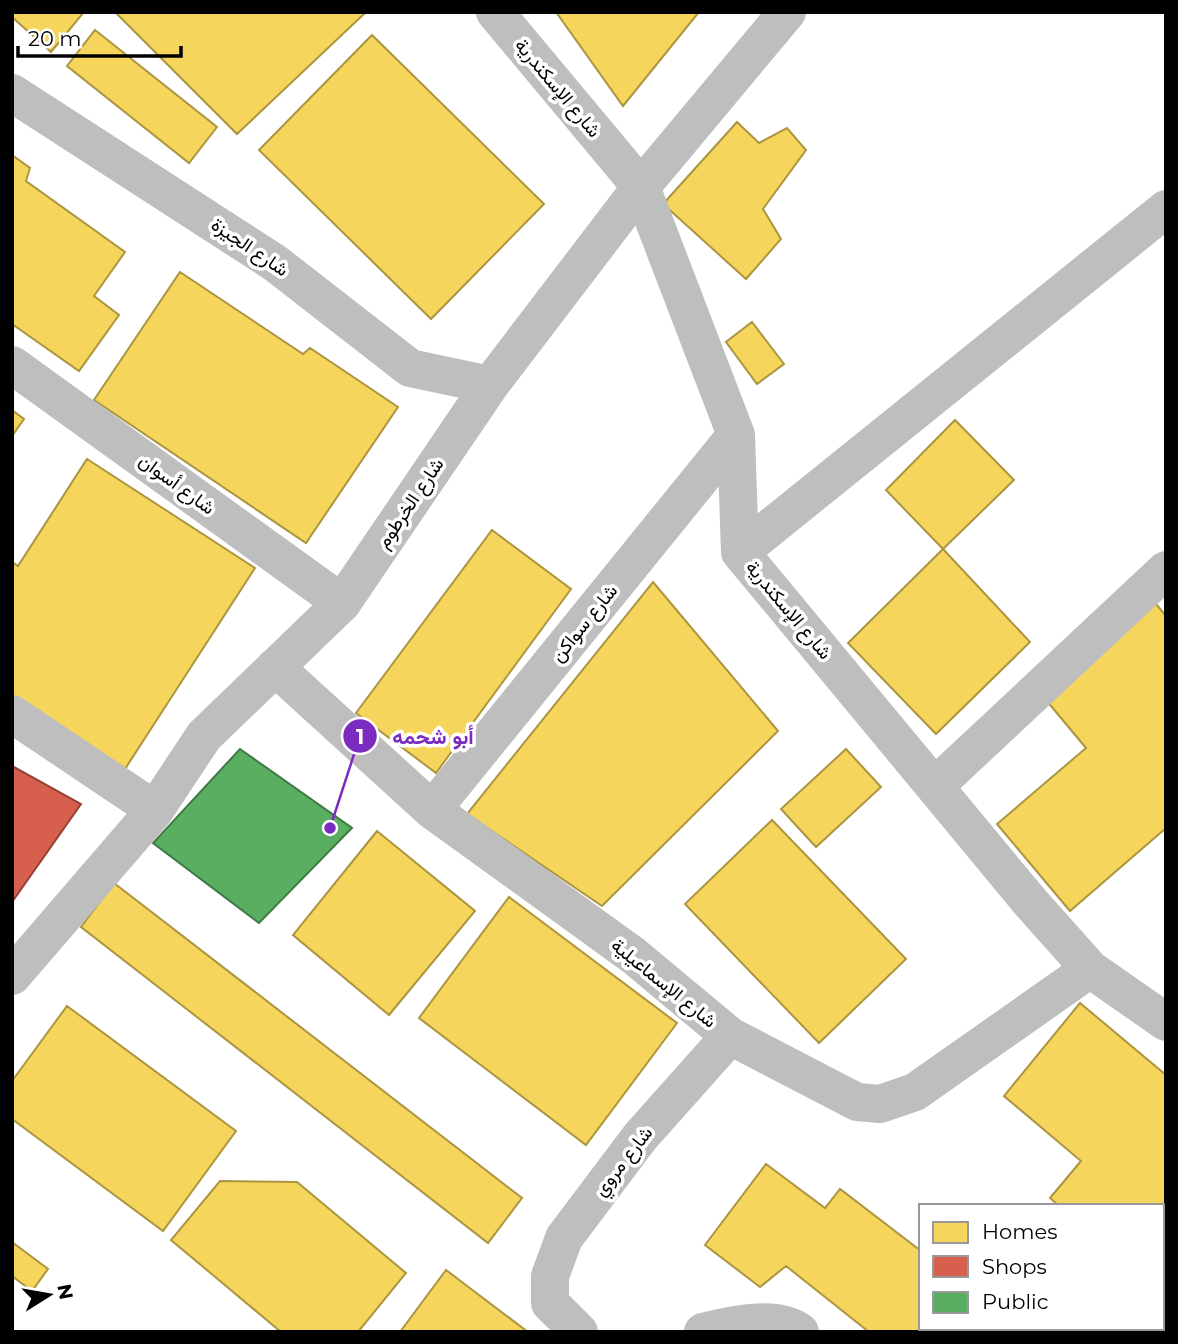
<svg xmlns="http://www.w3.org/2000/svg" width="1178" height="1344" viewBox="0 0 1178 1344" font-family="Montserrat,Vazirmatn,sans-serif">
<rect width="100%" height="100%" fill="#fff"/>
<path fill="#f6d55c" stroke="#ac9540" stroke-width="2" d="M 12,12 L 84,12 L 51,52 L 12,17 Z
M 115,12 L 362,12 L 364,14 L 237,134 Z
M 556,12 L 699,12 L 623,106 Z
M 95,30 L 217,127 L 189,163 L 67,66 Z
M 372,35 L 544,204 L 431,319 L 259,150 Z
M 737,122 L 759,143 L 787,128 L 806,150 L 763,209 L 781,239 L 746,279 L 663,204 Z
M 12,155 L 30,168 L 26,181 L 125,252 L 94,296 L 119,315 L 79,371 L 12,324 Z
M 180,272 L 303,354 L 310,348 L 398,407 L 306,543 L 94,400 Z
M 752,322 L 784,364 L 757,384 L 726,342 Z
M 12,410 L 24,419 L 12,436 Z
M 955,420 L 1014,480 L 943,549 L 886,490 Z
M 87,459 L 255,568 L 125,769 L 12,695 L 12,562 L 18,566 Z
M 492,530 L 571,589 L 436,773 L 356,713 Z
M 943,549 L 1030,642 L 936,734 L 848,643 Z
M 653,582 L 778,731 L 602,906 L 467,814 Z
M 1152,599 L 1166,616 L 1166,828 L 1070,911 L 997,824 L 1086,748 L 1041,694 Z
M 846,749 L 881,787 L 816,847 L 781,809 Z
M 772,820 L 906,959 L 819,1043 L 685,904 Z
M 377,831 L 475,911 L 389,1015 L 293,935 Z
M 114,883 L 522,1198 L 488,1243 L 81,927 Z
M 509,897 L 677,1023 L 586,1145 L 419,1018 Z
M 1080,1003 L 1166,1075 L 1166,1244 L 1162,1249 L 1162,1206 L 1059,1206 L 1050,1198 L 1081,1161 L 1004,1096 Z
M 67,1006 L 236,1131 L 163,1231 L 12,1119 L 12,1081 Z
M 766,1164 L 825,1208 L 840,1189 L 921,1251 L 921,1328 L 1021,1328 L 1026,1332 L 869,1332 L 786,1266 L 760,1287 L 705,1245 Z
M 220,1181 L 297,1182 L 406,1273 L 358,1332 L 281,1332 L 171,1240 Z
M 12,1242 L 48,1269 L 32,1291 L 12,1276 Z
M 446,1270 L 528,1332 L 400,1332 Z
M 1162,1299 L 1166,1302 L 1166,1332 L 1062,1332 L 1058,1328 L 1162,1328 Z"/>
<path fill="#d6604d" stroke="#964336" stroke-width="2" d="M 12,766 L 81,804 L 12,902 Z"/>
<path fill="#5aae61" stroke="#3f7a44" stroke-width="2" d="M 240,749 L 352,828 L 259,923 L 153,843 Z"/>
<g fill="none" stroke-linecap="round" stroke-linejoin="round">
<path stroke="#bebebe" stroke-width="38" d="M 495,12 L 641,187 L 736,435 L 740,552 L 1031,903 L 1090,969 L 1166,1022
M 12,93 L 275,263 L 410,368 L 490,385
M 12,365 L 342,603
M 740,552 L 1166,209
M 275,667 L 432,810 L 634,956 L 730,1036 L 857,1102 L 880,1104 L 915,1092 L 1090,969
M 12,714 L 155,810
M 935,786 L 1166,570
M 432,810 L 736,435
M 12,976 L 155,810 L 204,736 L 342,603 L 490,385 L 641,187 L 787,12
M 579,1332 L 550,1303 L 550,1276 L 564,1238 L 640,1137 L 730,1036
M 703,1332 C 730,1325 777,1314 800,1332"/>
</g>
<g text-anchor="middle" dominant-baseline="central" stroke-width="7" stroke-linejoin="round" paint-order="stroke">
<g font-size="19" fill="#000" stroke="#fff">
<text transform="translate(558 88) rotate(50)">شارع الإسكندرية</text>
<text transform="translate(250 247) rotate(34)">شارع الجيزة</text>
<text transform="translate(177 484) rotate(36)">شارع أسوان</text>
<text transform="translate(410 503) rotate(-56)">شارع الخرطوم</text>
<text transform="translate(789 610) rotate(50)">شارع الإسكندرية</text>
<text transform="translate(584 623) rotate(-51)">شارع سواكن</text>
<text transform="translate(664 983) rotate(39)">شارع الإسماعيلية</text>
<text transform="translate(623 1161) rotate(-52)">شارع مروي</text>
</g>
</g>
<path fill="none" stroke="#7b2cbf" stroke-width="2.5" d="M330 828L360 736"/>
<g fill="#7b2cbf" stroke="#fff" stroke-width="2.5">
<circle cx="330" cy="828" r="7"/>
<circle cx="360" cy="736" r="18"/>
</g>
<g font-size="21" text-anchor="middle" font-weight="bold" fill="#fff">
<text x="360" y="744">1</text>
</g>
<g font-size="21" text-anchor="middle" font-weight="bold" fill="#7b2cbf" stroke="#fff" stroke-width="7" stroke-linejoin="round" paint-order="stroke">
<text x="433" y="744">أبو شحمه</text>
</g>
<rect width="1178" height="1344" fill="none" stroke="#000000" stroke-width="28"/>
<rect x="919" y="1204" width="245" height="126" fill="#ffffff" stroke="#999999" stroke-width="2"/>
<rect x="933" y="1222" width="35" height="21" fill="#f6d55c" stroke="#999999" stroke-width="2"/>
<text x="982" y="1239" font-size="21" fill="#000000">Homes</text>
<rect x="933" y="1256" width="35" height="21" fill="#d6604d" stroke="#999999" stroke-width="2"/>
<text x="982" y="1274" font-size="21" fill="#000000">Shops</text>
<rect x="933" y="1292" width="35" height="21" fill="#5aae61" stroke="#999999" stroke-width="2"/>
<text x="982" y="1309" font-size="21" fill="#000000">Public</text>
<g transform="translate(49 1295) rotate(79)" stroke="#ffffff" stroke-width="5" paint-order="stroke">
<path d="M0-5L12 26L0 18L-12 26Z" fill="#000000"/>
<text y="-10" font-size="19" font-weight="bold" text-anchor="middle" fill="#000000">N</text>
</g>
<path d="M18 46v10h163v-10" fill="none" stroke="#000000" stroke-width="3.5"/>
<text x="28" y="46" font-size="21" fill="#000000" stroke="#ffffff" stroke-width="5" paint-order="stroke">20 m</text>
</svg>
